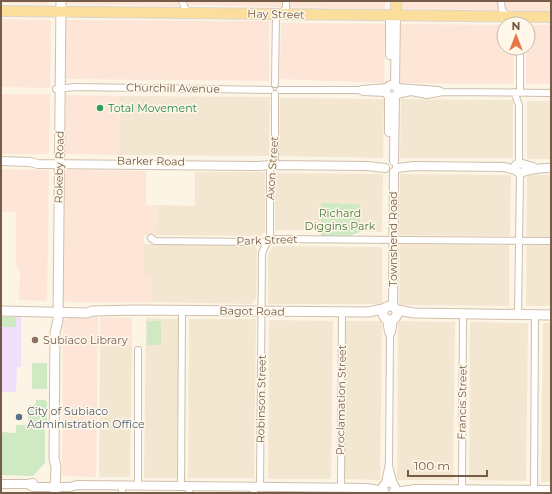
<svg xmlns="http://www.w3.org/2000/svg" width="552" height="494" viewBox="0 0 552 494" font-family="Montserrat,sans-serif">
<rect width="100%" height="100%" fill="#fcf4e4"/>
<path fill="#f4e7d2" d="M 120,96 L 270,97 L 269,156 L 119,155 Z
M 280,98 L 384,99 L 383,158 L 279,156 Z
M 401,99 L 513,100 L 513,158 L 400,158 Z
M 527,101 L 551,101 L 551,159 L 527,159 Z
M 195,172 L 265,172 L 265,232 L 260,236 L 156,235 L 157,205 L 195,206 Z
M 275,173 L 383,174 L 382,232 L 360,232 L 360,204 L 321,203 L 321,230 L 275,230 Z
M 400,174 L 511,175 L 510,236 L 399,235 Z
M 527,175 L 551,175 L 551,306 L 526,306 Z
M 144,244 L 254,246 L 257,248 L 257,251 L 256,299 L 251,304 L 151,302 L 151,275 L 143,275 Z
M 400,244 L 509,245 L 509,306 L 399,305 Z
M 273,246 L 382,247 L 382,304 L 268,304 L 268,255 Z
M 146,318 L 181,319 L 179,478 L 144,478 Z
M 189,319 L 256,319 L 254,478 L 188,478 Z
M 269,320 L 333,321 L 331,479 L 268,479 Z
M 345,321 L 380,321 L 382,323 L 380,480 L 343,479 Z
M 398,321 L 455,322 L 453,480 L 397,480 Z
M 470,322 L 528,323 L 526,481 L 469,480 Z
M 543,323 L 551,323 L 551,482 L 541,482 Z
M 100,346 L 132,346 L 130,477 L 99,477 Z"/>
<path fill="#fde5d7" d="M 1,1 L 51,1 L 47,4 L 1,3 Z
M 67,1 L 178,1 L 178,6 L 67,4 Z
M 185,1 L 284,1 L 284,7 L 188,5 Z
M 290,1 L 385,1 L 385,9 L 289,7 Z
M 400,1 L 499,1 L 499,10 L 400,9 Z
M 504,1 L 551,1 L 551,11 L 506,10 L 504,8 Z
M 2,19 L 49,20 L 51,21 L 50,88 L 2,87 Z
M 66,20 L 269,21 L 269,81 L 66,79 Z
M 282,23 L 385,24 L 384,83 L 280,79 L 281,24 Z
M 401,24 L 504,25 L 504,48 L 514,48 L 513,84 L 400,83 Z
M 528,25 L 551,25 L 551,84 L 526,84 L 526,48 L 528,48 Z
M 1,94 L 50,94 L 49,152 L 47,154 L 1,154 Z
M 66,95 L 120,96 L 119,155 L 66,154 L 65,153 Z
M 1,169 L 47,170 L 49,171 L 47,301 L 19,300 L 20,271 L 16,267 L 16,212 L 1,212 Z
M 64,170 L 146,171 L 146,205 L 157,205 L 156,235 L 144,235 L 143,274 L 151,275 L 151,302 L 66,302 L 63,299 Z
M 68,317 L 98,317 L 96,477 L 64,476 L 62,474 L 63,322 Z
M 100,317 L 132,318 L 132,346 L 100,346 Z"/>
<path fill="#f1e0f9" d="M 1,317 L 21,317 L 21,367 L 17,367 L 16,392 L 1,392 Z"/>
<path fill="#cfeac2" d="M 321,203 L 360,204 L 360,232 L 350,236 L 321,236 Z
M 1,317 L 16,317 L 16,327 L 1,327 Z
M 147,321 L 161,321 L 161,345 L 147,345 Z
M 32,363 L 47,363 L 47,389 L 32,389 Z
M 36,400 L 45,400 L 47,402 L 47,421 L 45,421 L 45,463 L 33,476 L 1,475 L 1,432 L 16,433 L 16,425 L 28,425 L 29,405 L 35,405 Z"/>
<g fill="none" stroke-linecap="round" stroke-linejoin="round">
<defs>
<path id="minor" d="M 182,1 L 185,8 L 190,13
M 501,1 L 502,10 L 508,16
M 280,14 L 286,8 L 286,1
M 275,84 L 276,14
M 397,87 L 438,90 L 441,91
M 56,89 L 75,87 L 270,90
M 362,89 L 388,87
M 280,90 L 359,90 L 363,92 L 387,93
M 514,92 L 519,105 L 519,163
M 520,93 L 520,48
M 397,95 L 411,92 L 427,95 L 443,92 L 551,93
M 151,238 L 155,241 L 267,242 L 274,239 L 551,241
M 518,314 L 520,173
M 390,336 L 392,332 L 394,319
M 389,466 L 394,484
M 385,483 L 389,463 L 390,336 L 388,332 L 386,319
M 138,486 L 138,350
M 181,486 L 182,311
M 189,486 L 189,493
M 260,487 L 262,253 L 270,236 L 270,171 L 275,161 L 275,94
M 341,488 L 342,312
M 462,489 L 463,314
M 534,490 L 535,315
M 122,493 L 122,486
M 254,493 L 254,487"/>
<path id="tertiary" d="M 390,55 L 390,15
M386 91a6 6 0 1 1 12 0a6 6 0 1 1-12 0Z
M 395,86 L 396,15
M 389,132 L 389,96
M 1,161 L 30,162 L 38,164 L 258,166 L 272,165 L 367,166 L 385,168
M 394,161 L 395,96
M 397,168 L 414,166 L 504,167 L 515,170 L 520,173 C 530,169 539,168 551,168
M 515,170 L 515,166 L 519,163 L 533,167
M 393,306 L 394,172
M 1,484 L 28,484 L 33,483
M 28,484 L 33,487 L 70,487 L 77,485 L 367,488 L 384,491
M 394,492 L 416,489 L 551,490
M 385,493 L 383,489 L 383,486 L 388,482 C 395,483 397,488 393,493"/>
<path id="secondary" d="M383 313a7 7 0 1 1 14 0a7 7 0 1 1-14 0Z
M 397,310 L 414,313 L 551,315
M 1,311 L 87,313 L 92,311 L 137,310 L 368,312 L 383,309
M 55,493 L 56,467 L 54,458 L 55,333 L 58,320 L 61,1"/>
<path id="primary" d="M 1,11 L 551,17
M 396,15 L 396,1"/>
</defs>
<use href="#minor" stroke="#d0bfad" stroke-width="8"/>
<use href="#tertiary" stroke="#d0bfad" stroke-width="10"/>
<use href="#secondary" stroke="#d3bfaa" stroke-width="11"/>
<use href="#primary" stroke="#dbd5d0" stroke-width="12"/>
<use href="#minor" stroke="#fff" stroke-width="6"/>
<use href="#tertiary" stroke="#fff" stroke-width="8"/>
<use href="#secondary" stroke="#fff" stroke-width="9"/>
<use href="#primary" stroke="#fbde9c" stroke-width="10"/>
</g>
<circle fill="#2e9e5b" stroke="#fff8ea" stroke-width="1.5" cx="100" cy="108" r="4"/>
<circle fill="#8d6e63" stroke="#fff8ea" stroke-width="1.5" cx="35" cy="340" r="4"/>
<circle fill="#5c6f8a" stroke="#fff8ea" stroke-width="1.5" cx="19" cy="417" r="4"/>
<g text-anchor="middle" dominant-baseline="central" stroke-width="3" stroke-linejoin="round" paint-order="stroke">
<g font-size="11" fill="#755c49" stroke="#fff8ea">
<text transform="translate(276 14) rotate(1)">Hay Street</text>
<text transform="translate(173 88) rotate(1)">Churchill Avenue</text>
<text transform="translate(151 161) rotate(1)">Barker Road</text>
<text transform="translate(59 167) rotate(-89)">Rokeby Road</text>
<text transform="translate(272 168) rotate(-86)">Axon Street</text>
<text transform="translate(393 239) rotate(-90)">Townshend Road</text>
<text transform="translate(267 240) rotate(-2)">Park Street</text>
<text transform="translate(252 311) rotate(1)">Bagot Road</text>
<text transform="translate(261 399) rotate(-89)">Robinson Street</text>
<text transform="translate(341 400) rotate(-89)">Proclamation Street</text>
<text transform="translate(462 402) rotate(-89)">Francis Street</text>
</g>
<g font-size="11" fill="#27864d" stroke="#fff8ea" text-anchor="start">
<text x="108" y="108">Total Movement</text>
</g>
<g font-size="11" fill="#4e7a41" stroke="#fff8ea">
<text x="340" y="213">Richard<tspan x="340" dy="13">Diggins Park</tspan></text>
</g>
<g font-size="11" fill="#785e54" stroke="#fff8ea" text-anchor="start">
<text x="43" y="340">Subiaco Library</text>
</g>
<g font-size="11" fill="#4e5e75" stroke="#fff8ea" text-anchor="start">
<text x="27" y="411">City of Subiaco<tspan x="27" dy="13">Administration Office</tspan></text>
</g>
</g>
<rect width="552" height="494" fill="none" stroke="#755c49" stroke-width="4"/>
<g transform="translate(516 36)"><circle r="19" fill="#fff8ea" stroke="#c8baaa"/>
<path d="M0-3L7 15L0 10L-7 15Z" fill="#e77748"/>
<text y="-6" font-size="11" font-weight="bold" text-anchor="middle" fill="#755c49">N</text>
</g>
<path d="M408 470v6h79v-6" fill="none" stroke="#755c49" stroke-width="2"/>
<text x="414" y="470" font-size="12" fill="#755c49" stroke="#fff8ea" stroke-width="3" paint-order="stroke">100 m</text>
</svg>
